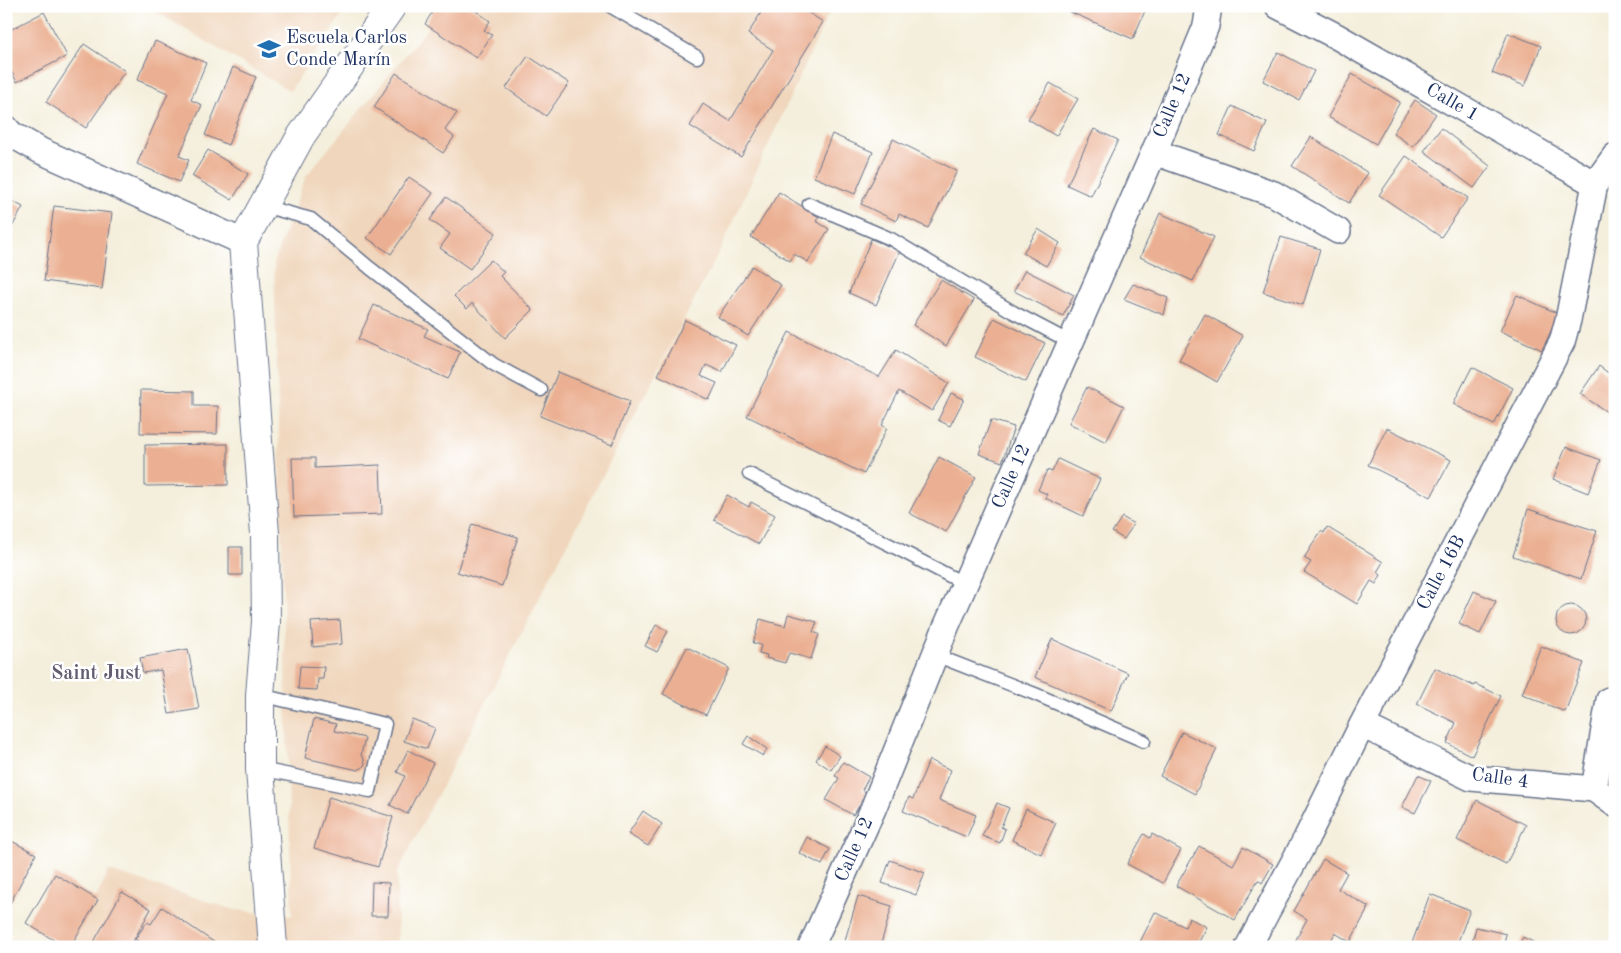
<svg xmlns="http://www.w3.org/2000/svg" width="1621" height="953" viewBox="0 0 1621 953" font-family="'Old Standard TT',serif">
<rect width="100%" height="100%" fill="#fff"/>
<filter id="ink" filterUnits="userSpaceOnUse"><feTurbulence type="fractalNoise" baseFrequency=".02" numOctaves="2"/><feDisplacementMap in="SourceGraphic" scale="10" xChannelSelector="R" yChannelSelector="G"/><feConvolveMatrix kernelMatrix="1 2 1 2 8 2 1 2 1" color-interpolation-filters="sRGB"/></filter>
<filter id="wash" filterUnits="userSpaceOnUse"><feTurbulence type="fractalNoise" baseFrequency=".0096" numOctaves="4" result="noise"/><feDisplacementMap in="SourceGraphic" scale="20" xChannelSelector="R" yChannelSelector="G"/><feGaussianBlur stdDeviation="1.12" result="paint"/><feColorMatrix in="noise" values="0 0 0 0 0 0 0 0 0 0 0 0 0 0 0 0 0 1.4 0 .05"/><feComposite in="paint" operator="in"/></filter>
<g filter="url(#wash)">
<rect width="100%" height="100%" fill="#f4efdc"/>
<path fill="#f0d6bc" d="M 146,6 L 348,6 L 290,91 Z
M 446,6 L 832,6 L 722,246 L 397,873 L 398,947 L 73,947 L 109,871 L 235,910 L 292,916 L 274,261 L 306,176 Z"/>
<g id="blocks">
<path fill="#ebb093" d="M 436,6 L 469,6 L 490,21 L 484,30 L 492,35 L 476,58 L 425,24 Z
M 765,6 L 798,6 L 823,22 L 741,157 L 690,126 L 703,104 L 730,121 L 773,50 L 748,34 Z
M 1070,6 L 1147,6 L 1133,39 L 1068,11 Z
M 44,12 L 67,56 L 17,82 L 6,62 L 6,32 Z
M 1508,33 L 1541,46 L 1525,86 L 1492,73 Z
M 155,41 L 206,63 L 191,100 L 202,105 L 179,156 L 189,160 L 179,182 L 137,164 L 168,93 L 137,80 Z
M 84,44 L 125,71 L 86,128 L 46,102 Z
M 1278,52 L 1314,71 L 1299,100 L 1263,81 Z
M 528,56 L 569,83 L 546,116 L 506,88 Z
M 233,67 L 256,77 L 228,145 L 205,135 Z
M 396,73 L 457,113 L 445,130 L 454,137 L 443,153 L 374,107 Z
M 1352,74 L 1400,102 L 1376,144 L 1328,117 Z
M 1050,83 L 1078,99 L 1056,136 L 1028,119 Z
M 1415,100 L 1436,114 L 1413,147 L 1393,133 Z
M 1232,106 L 1267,123 L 1254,151 L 1219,135 Z
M 1441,128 L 1490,166 L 1474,188 L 1424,151 Z
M 1094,129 L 1118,140 L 1091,196 L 1067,185 Z
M 832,134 L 873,152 L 855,194 L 814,177 Z
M 1311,137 L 1368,173 L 1349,203 L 1292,166 Z
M 893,139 L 957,171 L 928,228 L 899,214 L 896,221 L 861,204 Z
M 208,150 L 248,174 L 232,200 L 192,176 Z
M 1406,156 L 1468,198 L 1441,237 L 1379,195 Z
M 409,177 L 433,193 L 391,254 L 367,238 Z
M 779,192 L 819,217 L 816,221 L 829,229 L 808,262 L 794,254 L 790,261 L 751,237 Z
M 446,197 L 496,233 L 470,269 L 440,248 L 450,234 L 430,220 Z
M 6,198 L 23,207 L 6,238 Z
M 54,206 L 112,213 L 102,289 L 44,281 Z
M 1160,213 L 1214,237 L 1193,281 L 1140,257 Z
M 1038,229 L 1060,243 L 1046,266 L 1023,253 Z
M 1281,237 L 1320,249 L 1303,305 L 1263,292 Z
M 871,239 L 900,251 L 876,305 L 849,293 Z
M 491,260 L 504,272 L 500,276 L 533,310 L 505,338 L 472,303 L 467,309 L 454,296 Z
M 752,266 L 781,285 L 748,336 L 718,317 Z
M 1025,270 L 1074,295 L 1063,316 L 1014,291 Z
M 941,280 L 974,300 L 946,346 L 913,325 Z
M 1133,284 L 1168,298 L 1164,315 L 1124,299 Z
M 1517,295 L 1559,314 L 1542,350 L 1500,331 Z
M 374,305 L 428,329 L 424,336 L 460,352 L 448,379 L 358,339 Z
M 1205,314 L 1243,336 L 1217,382 L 1179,360 Z
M 994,318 L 1045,343 L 1026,382 L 975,357 Z
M 685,320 L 736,345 L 722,372 L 706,365 L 701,376 L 717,383 L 709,400 L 658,375 Z
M 789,332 L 879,377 L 896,350 L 949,383 L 932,411 L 899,391 L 882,425 L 887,428 L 864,474 L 747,416 Z
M 1599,366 L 1615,378 L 1615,415 L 1613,416 L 1580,394 Z
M 1472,367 L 1513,388 L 1494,425 L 1453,404 Z
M 558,372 L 630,401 L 612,445 L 540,416 Z
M 1087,387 L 1124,406 L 1106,442 L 1069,423 Z
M 141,390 L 194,391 L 194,406 L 218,406 L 217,434 L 140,433 Z
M 951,393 L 964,399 L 950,426 L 938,420 Z
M 991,420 L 1014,427 L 1002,462 L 979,454 Z
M 1387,428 L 1451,460 L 1431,497 L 1368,465 Z
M 228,444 L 228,485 L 145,486 L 145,445 Z
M 1566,447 L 1601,460 L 1588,493 L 1553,479 Z
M 939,457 L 976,477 L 946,532 L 909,513 Z
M 292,458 L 315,458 L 315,468 L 380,465 L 382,514 L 294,517 Z
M 1058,459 L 1100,479 L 1083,516 L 1045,498 L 1047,494 L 1038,490 L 1047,470 L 1052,472 Z
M 727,495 L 749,507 L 751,502 L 775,515 L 759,544 L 714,520 Z
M 1528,509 L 1597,531 L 1581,579 L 1513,556 Z
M 1122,517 L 1134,524 L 1124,539 L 1112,532 Z
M 472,524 L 518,537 L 502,586 L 457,572 Z
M 1327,527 L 1383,562 L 1377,572 L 1381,575 L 1376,584 L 1371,581 L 1357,604 L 1304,572 L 1311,562 L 1304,558 L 1321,531 L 1324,533 Z
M 229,547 L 242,547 L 242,575 L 229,575 Z
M 1474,591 L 1496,601 L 1480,634 L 1459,624 Z
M1556 620a15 15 0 1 1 30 0a15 15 0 1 1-30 0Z
M 788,614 L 817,622 L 813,632 L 819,634 L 811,659 L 789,653 L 785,663 L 766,658 L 767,655 L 759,653 L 761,645 L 753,643 L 760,619 L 785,626 Z
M 340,620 L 342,644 L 313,647 L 311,622 Z
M 656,625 L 668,631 L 657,652 L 645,646 Z
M 1052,639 L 1128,673 L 1111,711 L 1035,677 Z
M 1541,646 L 1584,663 L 1565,712 L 1522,694 Z
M 687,647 L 729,668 L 706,715 L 663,694 Z
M 188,649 L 199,709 L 169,714 L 161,670 L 143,673 L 140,658 Z
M 300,666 L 324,667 L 323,679 L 318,679 L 317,690 L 298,689 Z
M 1435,668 L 1474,686 L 1475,684 L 1501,696 L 1472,756 L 1447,743 L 1456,723 L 1417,704 Z
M 314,719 L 336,724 L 334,731 L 365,738 L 361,755 L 364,759 L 365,764 L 362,768 L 358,770 L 305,758 Z
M 412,719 L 435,728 L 427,749 L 404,741 Z
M 1182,732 L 1217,749 L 1195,794 L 1160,776 Z
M 748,736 L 767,749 L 763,756 L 743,744 Z
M 825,746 L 840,756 L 831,770 L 816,760 Z
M 408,750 L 433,763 L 407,814 L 390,805 L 405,776 L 397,772 Z
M 929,760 L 951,770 L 939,800 L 976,815 L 967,837 L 903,811 L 909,797 L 913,799 Z
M 843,762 L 869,777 L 862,790 L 869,794 L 861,807 L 859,806 L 853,815 L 826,800 L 839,778 L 835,776 Z
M 1418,775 L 1431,781 L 1415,813 L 1402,807 Z
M 329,797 L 393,817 L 378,867 L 314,848 Z
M 1477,800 L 1526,825 L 1506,864 L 1457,840 Z
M 997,803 L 1009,808 L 1001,827 L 1005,829 L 1000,843 L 982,836 Z
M 1026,809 L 1056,823 L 1041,854 L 1012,840 Z
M 643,811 L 662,824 L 648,846 L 628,834 Z
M 1144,834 L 1150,838 L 1152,834 L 1181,850 L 1163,883 L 1127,864 Z
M 807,837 L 830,849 L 822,865 L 799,853 Z
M 6,838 L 36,854 L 6,911 Z
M 1199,846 L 1233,865 L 1243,847 L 1273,864 L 1262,883 L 1258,880 L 1235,920 L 1176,886 Z
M 1323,859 L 1347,873 L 1338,889 L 1369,907 L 1350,942 L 1335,933 L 1328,947 L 1292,947 L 1307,919 L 1294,911 Z
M 890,860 L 925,873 L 916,895 L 882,883 Z
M 55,874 L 98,900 L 70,947 L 65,947 L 26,923 Z
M 372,882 L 389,883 L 388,916 L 371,916 Z
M 122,892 L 151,909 L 130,947 L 91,947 Z
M 1430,894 L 1470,910 L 1456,947 L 1421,947 L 1412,943 Z
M 858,896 L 892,906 L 880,947 L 843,947 Z
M 162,907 L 221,947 L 146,947 L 135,939 L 147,922 L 151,924 Z
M 1155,912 L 1185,927 L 1189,918 L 1207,927 L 1196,947 L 1145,947 L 1139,944 Z
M 1476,927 L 1506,934 L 1503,947 L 1471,947 Z
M 1523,937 L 1543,947 L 1518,947 Z
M 376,943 L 400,944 L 399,947 L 375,947 Z"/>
</g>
</g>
<g filter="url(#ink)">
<use href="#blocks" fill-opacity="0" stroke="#67728a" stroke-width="1"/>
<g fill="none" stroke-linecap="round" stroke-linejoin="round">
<defs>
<path id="service" d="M 610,6 L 697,57
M 809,204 L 891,239 L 1013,312 L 1070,342
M 263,206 L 311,219 L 370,268 L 493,364 L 541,390
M 749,474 L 896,548 L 965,584
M 935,655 L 1035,694 L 1144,741
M 260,695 L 385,724 L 370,791 L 260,769"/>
<path id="minor" d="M 1278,6 L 1336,36 L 1595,184
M 6,128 L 11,134 L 41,151 L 243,242
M 1154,152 L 1274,194 L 1338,231
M 1362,725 L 1471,778 L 1594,789 L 1615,804
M 1594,789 L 1609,700
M 811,947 L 873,809 L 946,627 L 1154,152 L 1206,26 L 1209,6
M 1248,947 L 1306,839 L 1362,725 L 1562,342 L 1568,320 L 1595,184 L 1615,156"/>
<path id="tertiary" d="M 273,947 L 260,769 L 260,695 L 266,622 L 265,534 L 243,242 L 301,136 L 392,6"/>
</defs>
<use href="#service" stroke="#67728a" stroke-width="15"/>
<use href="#minor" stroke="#67728a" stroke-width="28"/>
<use href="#tertiary" stroke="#67728a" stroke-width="30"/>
<use href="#service" stroke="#fff" stroke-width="12"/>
<use href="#minor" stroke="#fff" stroke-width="25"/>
<use href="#tertiary" stroke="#fff" stroke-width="28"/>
</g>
</g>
<defs>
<symbol id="school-bare" viewBox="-9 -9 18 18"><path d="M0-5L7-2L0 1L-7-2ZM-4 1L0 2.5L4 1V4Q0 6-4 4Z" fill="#1f6fb2" stroke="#fff" stroke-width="2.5" paint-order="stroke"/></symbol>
</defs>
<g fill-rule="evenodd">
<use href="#school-bare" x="253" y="33" width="32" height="32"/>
</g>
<g text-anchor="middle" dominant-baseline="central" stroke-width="5" stroke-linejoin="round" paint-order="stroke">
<g font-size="19" fill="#1b2f5e" stroke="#fff" text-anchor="start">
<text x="286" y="38">Escuela Carlos<tspan x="286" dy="22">Conde Marín</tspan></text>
</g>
<g font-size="19" fill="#1b2f5e" stroke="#fff">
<text transform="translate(1452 103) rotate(30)">Calle 1</text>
<text transform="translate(1173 106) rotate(-67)">Calle 12</text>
<text transform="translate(1012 477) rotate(-66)">Calle 12</text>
<text transform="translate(1442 573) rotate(-62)">Calle 16B</text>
<text transform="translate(1500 779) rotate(8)">Calle 4</text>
<text transform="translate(855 850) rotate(-66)">Calle 12</text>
</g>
<g font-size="20" font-weight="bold" fill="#645c71" stroke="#fff">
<text x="96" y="674">Saint Just</text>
</g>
</g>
<rect width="1621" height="953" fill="none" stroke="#fff" stroke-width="25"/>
</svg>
